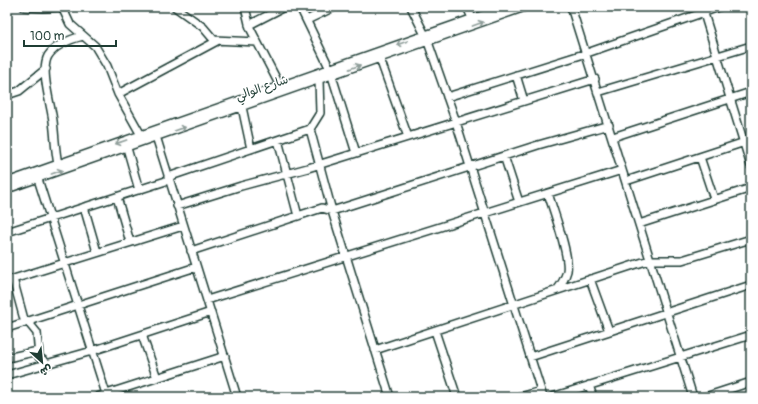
<svg xmlns="http://www.w3.org/2000/svg" width="758" height="404" viewBox="0 0 758 404" font-family="Pangolin,'Playpen Sans Arabic',sans-serif">
<rect width="100%" height="100%" fill="#fff"/>
<filter id="ink" filterUnits="userSpaceOnUse"><feTurbulence type="fractalNoise" baseFrequency=".025" numOctaves="2"/><feDisplacementMap in="SourceGraphic" scale="8" xChannelSelector="R" yChannelSelector="G"/><feConvolveMatrix kernelMatrix="1 2 1 2 8 2 1 2 1" color-interpolation-filters="sRGB"/></filter>
<g filter="url(#ink)">
<g fill="none" stroke-linecap="round" stroke-linejoin="round">
<defs>
<path id="minor" d="M 24,7 L 43,8 L 63,7
M 62,7 L 70,24 L 95,46 L 107,66 L 118,94 L 141,135
M 175,7 L 203,27 L 214,40 L 257,42
M 245,7 L 250,28 L 280,86
M 300,7 L 330,69
M 411,7 L 425,35
M 467,7 L 472,18
M 571,7 L 693,397
M 702,7 L 751,166
M 307,20 L 334,7
M 249,25 L 284,7
M 428,42 L 456,122 L 543,397
M 380,59 L 408,137
M 516,75 L 524,101
M 332,76 L 356,153
M 598,92 L 751,46
M 118,94 L 217,41
M 7,95 L 19,91 L 46,69
M 447,97 L 587,53 L 719,7
M 242,107 L 251,149
M 310,129 L 332,211 L 390,397
M 155,133 L 237,397
M 613,137 L 751,92
M 278,140 L 298,216
M 127,148 L 139,190
M 504,156 L 519,202
M 700,157 L 714,199
M 58,164 C 55,150 55,136 53,121 C 51,105 40,70 48,56 C 55,45 71,39 83,36
M 168,177 L 310,129 L 320,113 L 319,80
M 38,179 L 107,397
M 626,181 L 751,140
M 7,182 L 505,7
M 7,189 L 525,7
M 548,193 C 553,210 570,255 567,271 C 565,278 561,285 557,290
M 117,197 L 130,242
M 177,206 L 241,186 L 308,168 L 595,79
M 84,207 L 97,252
M 639,224 L 751,188
M 7,232 L 169,180
M 191,251 L 322,208 L 332,211 L 538,145 L 609,125
M 13,279 L 25,323
M 590,279 L 609,331
M 7,281 L 183,226
M 207,300 L 622,170
M 28,322 L 37,333 L 39,357 L 48,364
M 7,328 L 196,267
M 435,331 L 457,397
M 142,335 L 157,378
M 375,350 L 649,260 L 682,260 L 751,239
M 530,357 L 751,285
M 7,358 L 38,351
M 7,375 L 92,351 L 211,312
M 589,385 L 593,397
M 97,397 L 225,356
M 520,397 L 541,391
M 552,397 L 751,335
M 705,397 L 751,382"/>
</defs>
<use href="#minor" stroke="#1f3d34" stroke-width="10"/>
<use href="#minor" stroke="#fff" stroke-width="7"/>
</g>
<defs><path id="oneway-shaft" d="M-6 0H5M1.5-3L5.5 0L1.5 3" fill="none" stroke-width="1.6" stroke-linecap="round" stroke-linejoin="round"/></defs>
<g stroke="#8f9e9a">
<use href="#oneway-shaft" transform="translate(478 24) rotate(-20)"/>
<use href="#oneway-shaft" transform="translate(402 43) rotate(160)"/>
<use href="#oneway-shaft" transform="translate(355 67) rotate(-20)"/>
<use href="#oneway-shaft" transform="translate(180 129) rotate(-19)"/>
<use href="#oneway-shaft" transform="translate(121 142) rotate(161)"/>
<use href="#oneway-shaft" transform="translate(57 172) rotate(-19)"/>
</g>
</g>
<g text-anchor="middle" dominant-baseline="central" stroke-width="3" stroke-linejoin="round" paint-order="stroke">
<g font-size="12" fill="#1f3d34" stroke="#fff">
<text transform="translate(262 88) rotate(-19)">شارع الوالي</text>
</g>
</g>
<rect width="758" height="404" fill="none" stroke="#fff" stroke-width="24"/>
<rect x="12" y="12" width="734" height="380" fill="none" stroke="#1f3d34" stroke-width="1.5" filter="url(#ink)"/>
<g transform="translate(42 362) rotate(153)" stroke="#ffffff" stroke-width="3" paint-order="stroke">
<path d="M0-3L7 15L0 10L-7 15Z" fill="#1f3d34"/>
<text y="-6" font-size="11" font-weight="bold" text-anchor="middle" fill="#1f3d34">ش</text>
</g>
<path d="M24 40v6h92v-6" fill="none" stroke="#1f3d34" stroke-width="2"/>
<text x="30" y="40" font-size="12" fill="#1f3d34" stroke="#ffffff" stroke-width="3" paint-order="stroke">100 m</text>
</svg>
